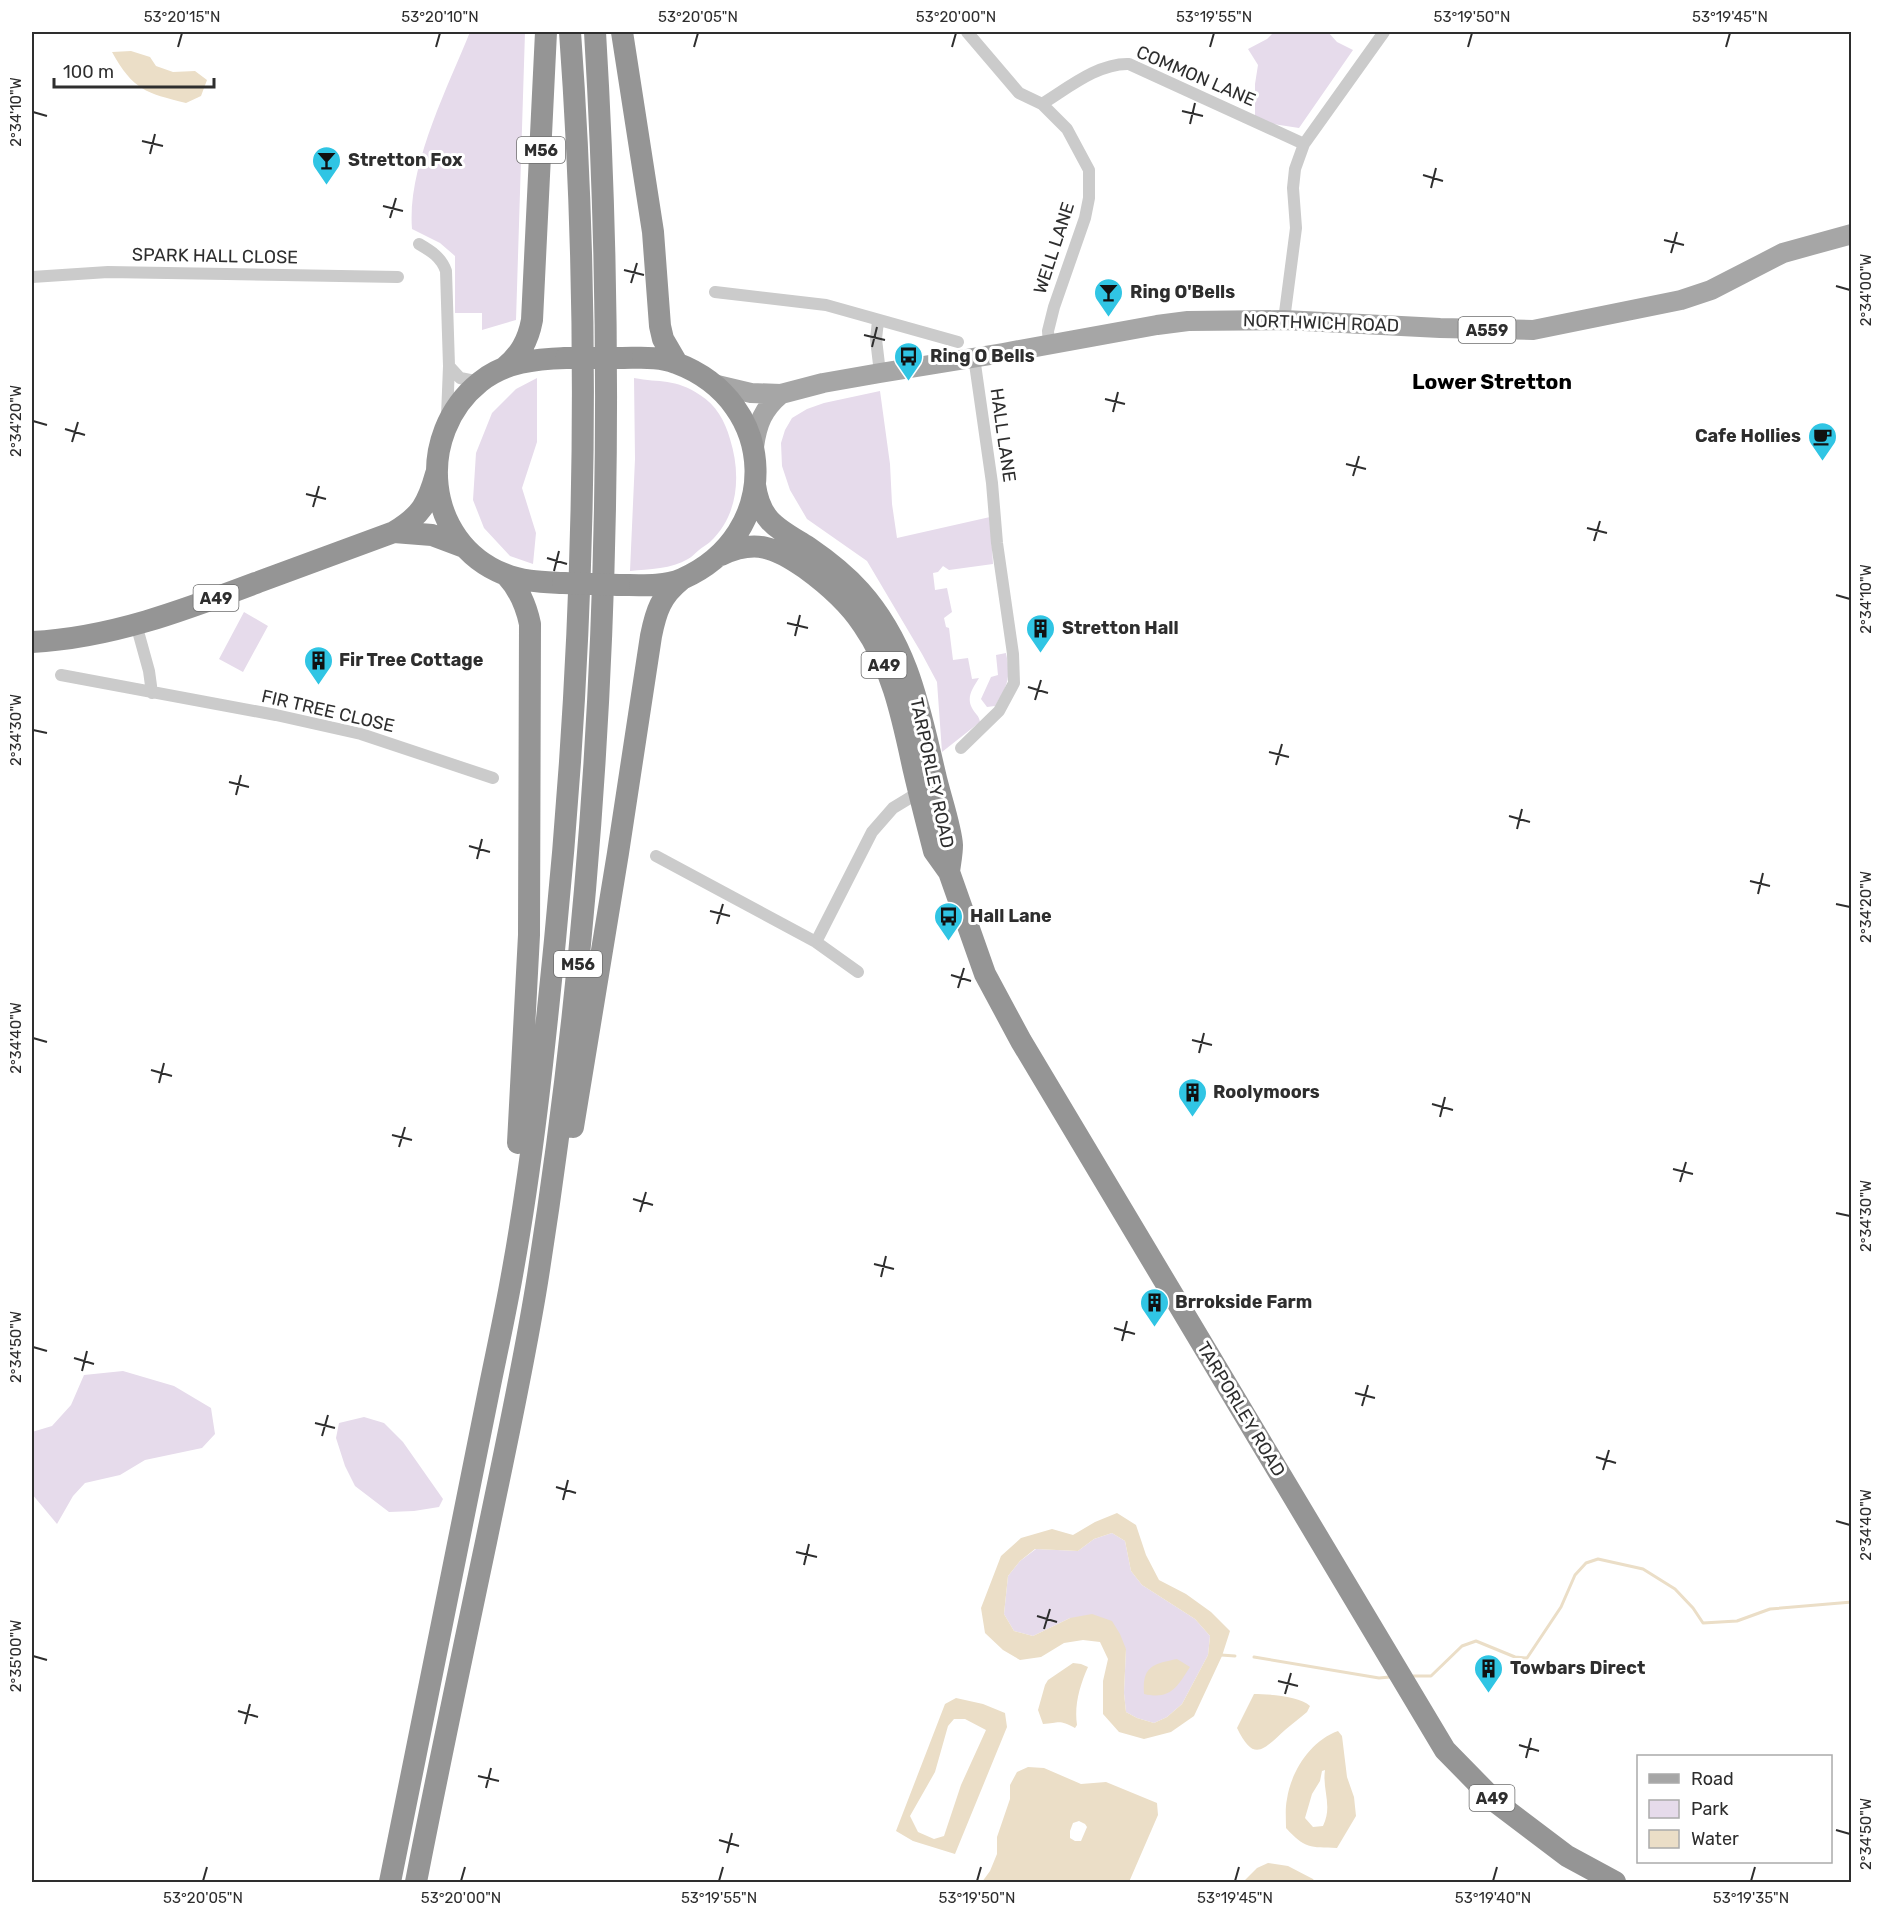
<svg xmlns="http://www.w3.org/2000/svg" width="1883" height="1914" viewBox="0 0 1883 1914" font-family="Rubik,sans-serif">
<rect width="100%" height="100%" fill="#fff"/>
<path fill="#e6dbeb" d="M 470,32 L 525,32 L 516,320 L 482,330 L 482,313 L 455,313 L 455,256 L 440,243 L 412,229 C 407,167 447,89 470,32 Z
M 1274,32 L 1328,32 L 1337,42 L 1353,50 L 1299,128 L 1255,121 L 1255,84 L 1258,65 L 1248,49 L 1267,39 Z
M 537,378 L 537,442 L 522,488 L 536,533 L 533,564 L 510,556 L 484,528 L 473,500 L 476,453 L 492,413 L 516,389 Z
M 634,378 C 660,383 675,378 700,395 C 716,405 725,421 730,439 C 741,474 739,515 710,542 C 707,545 702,547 699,550 C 695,553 692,557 688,559 C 672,569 649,569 630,571 L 635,459 Z
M 880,391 L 890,464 L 892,504 L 897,538 L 990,517 L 993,564 L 949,570 L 943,566 L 938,572 L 933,573 L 935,590 L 947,588 L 952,612 L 944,618 L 946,627 L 949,628 L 953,660 L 968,658 L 972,679 L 979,678 C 973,688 966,697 972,708 C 975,714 979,715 980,722 L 942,752 L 937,682 L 922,654 L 867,561 L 807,519 L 790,490 L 782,466 L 781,443 L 785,430 L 792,418 L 807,409 L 824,403 Z
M 244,612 L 268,626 L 243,672 L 219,659 Z
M 1006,653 C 1011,678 1008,685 995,706 L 987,707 L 981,699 L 991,677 L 998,675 L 996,655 Z
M 123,1371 L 174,1386 L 211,1408 L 215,1434 L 202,1448 L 145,1460 L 120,1475 L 85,1483 L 73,1496 L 57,1524 L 32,1494 L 32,1432 L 52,1426 L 71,1405 L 84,1375 Z
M 364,1417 L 384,1423 L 403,1442 L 443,1499 L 439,1507 L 414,1511 L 389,1512 L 355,1486 L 345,1466 L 336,1438 L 339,1423 Z
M 1112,1533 L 1125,1541 L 1131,1571 L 1142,1585 L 1195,1619 L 1210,1636 L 1208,1655 L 1182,1704 L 1167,1717 L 1154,1723 L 1137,1718 L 1126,1712 L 1124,1693 L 1126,1649 L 1070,1618 L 1033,1636 L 1014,1631 L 1004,1614 L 1008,1576 L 1020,1561 L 1036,1549 L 1078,1551 L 1094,1539 Z"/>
<path fill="#ebdec7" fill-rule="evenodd" d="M 131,51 L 150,57 L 156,66 L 173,72 L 195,71 L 207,80 L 201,96 L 186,103 C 146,93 133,90 112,52 Z
M 1117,1513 L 1136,1525 L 1146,1555 L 1159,1580 L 1186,1594 L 1211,1612 L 1230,1631 L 1222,1656 L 1194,1716 L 1171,1732 L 1144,1739 L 1119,1732 L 1103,1714 L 1103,1681 L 1108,1659 L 1100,1642 L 1083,1640 L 1064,1643 L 1041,1657 L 1020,1660 L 1003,1650 L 985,1633 L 981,1608 L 1001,1556 L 1021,1538 L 1052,1529 L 1073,1535 L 1095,1522 ZM 1112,1533 L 1125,1541 L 1131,1571 L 1142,1585 L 1195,1619 L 1210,1636 L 1208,1655 L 1182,1704 L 1167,1717 L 1154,1723 L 1137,1718 L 1126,1712 L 1124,1693 L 1126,1649 L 1120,1634 L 1112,1621 L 1092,1614 L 1070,1618 L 1033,1636 L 1014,1631 L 1004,1614 L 1008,1576 L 1020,1561 L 1035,1549 L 1078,1551 L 1094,1539 Z
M 1177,1659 L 1190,1667 C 1177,1687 1171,1700 1144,1694 C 1142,1666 1153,1664 1177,1659 Z
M 1073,1663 L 1081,1664 L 1088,1667 C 1080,1685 1074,1705 1077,1725 L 1075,1728 C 1059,1719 1059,1723 1043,1724 L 1038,1710 L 1045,1685 L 1048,1680 Z
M 1254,1694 C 1268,1694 1300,1696 1310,1706 L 1307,1712 C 1300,1718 1292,1724 1285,1730 C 1263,1750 1254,1763 1237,1728 Z
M 956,1698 L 983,1704 L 1005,1713 L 1007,1727 L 955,1854 L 913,1841 L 896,1831 L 945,1704 ZM 954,1719 L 965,1719 L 986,1730 L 961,1785 L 944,1836 L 934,1839 L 918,1832 L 910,1816 L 935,1772 L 948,1726 Z
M 1338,1731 L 1342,1736 L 1347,1777 L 1354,1797 L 1356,1816 L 1337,1848 C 1310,1847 1305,1849 1286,1828 C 1286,1818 1285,1808 1287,1799 C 1291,1772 1310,1741 1338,1731 ZM 1325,1770 C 1322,1790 1333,1806 1323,1826 L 1313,1827 L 1305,1818 L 1312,1794 L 1320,1781 L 1322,1771 Z
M 1028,1767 L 1044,1768 L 1081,1784 L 1106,1782 L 1157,1803 L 1158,1815 L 1129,1882 L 982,1882 L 990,1871 L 997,1854 L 997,1837 L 1010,1799 L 1010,1785 L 1017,1772 ZM 1079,1821 L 1085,1824 L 1087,1827 L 1081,1841 L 1075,1841 L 1070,1838 L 1070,1831 L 1073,1823 Z
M 1268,1863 L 1288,1866 L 1313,1879 L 1315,1882 L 1243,1882 L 1257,1868 Z"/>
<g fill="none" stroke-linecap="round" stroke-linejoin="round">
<path stroke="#ebdec7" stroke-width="3" d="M 1221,1655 L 1235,1656
M 1254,1657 L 1379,1678 L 1390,1677
M 1413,1676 L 1431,1676 L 1462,1646 L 1476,1641 L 1515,1657 L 1527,1658 L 1561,1607 L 1575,1575 L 1586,1563 L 1598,1559 L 1643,1569 L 1675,1589 L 1693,1608 L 1703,1623 L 1737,1621 L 1770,1609 L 1852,1602"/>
<path stroke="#cbcbcb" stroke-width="12" d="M 967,32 L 1019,93 L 1042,104 L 1067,129 L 1089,170 L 1089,198 L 1085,218 L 1054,307 L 1048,331 L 1049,344
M 1042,104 C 1068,88 1098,63 1129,64 L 1304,144
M 419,244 C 431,251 441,257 446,271 L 449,366 L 447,416
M 32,277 L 108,272 L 398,277
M 715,292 L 826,305 L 958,342
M 1284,320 L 1296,228 L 1293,188 L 1295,169 L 1304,144 L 1384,32
M 878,321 L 876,339 L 880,373
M 449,366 L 460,378 L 480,382
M 136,624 L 149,671 L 152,693
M 61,675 L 276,715 L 361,734 L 493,778
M 961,748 L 999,711 L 1014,683 L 1013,654 L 997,543 L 992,483 L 974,357
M 656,856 L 816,942 L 858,972
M 816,942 L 872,832 L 893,808 L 921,791"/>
<path stroke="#a6a6a6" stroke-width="20" d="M 713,384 L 751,393 L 781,394 L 823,383 L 880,373 L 1003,353 L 1157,325 L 1188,321 L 1284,320 L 1440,328 L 1533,330 L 1681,300 L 1711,290 L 1783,253 L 1852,234
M 754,447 C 757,424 763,409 781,394"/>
<path stroke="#959595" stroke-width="22" d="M 622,32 L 653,232 L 660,326 L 663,339 L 677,363
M 504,368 C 520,355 528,341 532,320 L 546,32
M 755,485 C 760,522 779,529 808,547 C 827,560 845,574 860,591 C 908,645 919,707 935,774 C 939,793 951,827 952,845 C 952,854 950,863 949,872
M 394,532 L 432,535 L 464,547
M 721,555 C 755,539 775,547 805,568 C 827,584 848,602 863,625 C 893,668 903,721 914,771 C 920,797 927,824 934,851 L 949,872 L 985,974 L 1021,1041 L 1445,1750 L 1497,1803 L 1567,1856 L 1615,1882
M 506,575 C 519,589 526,605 530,624 L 529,935 L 518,1143
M 563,583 C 544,582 523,582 504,574 C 424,542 415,434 480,382 C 505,362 535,359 566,358
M 619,585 C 639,585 664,587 682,579 C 782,535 780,402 676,363 C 659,356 640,358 622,358
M 32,642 C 112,638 187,609 261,581 C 305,565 350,548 394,532 C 421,516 428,503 436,474
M 573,1127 L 618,853 L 651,636 C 656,611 661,596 681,580
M 390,1882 C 423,1720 456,1558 488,1395 C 496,1355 505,1315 512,1275 C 532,1165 544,1052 555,940 C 585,639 592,334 570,32
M 416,1882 C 438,1769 462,1656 486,1542 C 504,1454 524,1365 538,1276 C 603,864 620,447 595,32"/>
<path stroke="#959595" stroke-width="22" d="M 566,358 L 622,358
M 563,583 L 619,585"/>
</g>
<path fill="none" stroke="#2e2e2e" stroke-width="2" d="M 178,47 L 182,33M 436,47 L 440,33M 694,47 L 698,33M 952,47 L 956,33M 1210,47 L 1214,33M 1468,47 L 1472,33M 1726,47 L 1730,33M 1182,111 L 1203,116M 33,112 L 47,116M 1190,124 L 1195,103M 142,141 L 163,146M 150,154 L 155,134M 1423,175 L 1443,181M 1431,188 L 1436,168M 383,206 L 403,211M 390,218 L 396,198M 1664,240 L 1684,245M 1671,253 L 1677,232M 624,270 L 644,275M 631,283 L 637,263M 1836,286 L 1850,290M 864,335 L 885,340M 872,347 L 877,327M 1105,399 L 1125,404M 1113,412 L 1118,392M 33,421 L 47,425M 65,429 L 85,435M 72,442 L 78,422M 1346,464 L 1366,469M 1353,476 L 1359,456M 306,494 L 326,499M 313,507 L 319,486M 1587,528 L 1607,533M 1594,541 L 1600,521M 547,558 L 567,564M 554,571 L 559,551M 1836,595 L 1850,599M 787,623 L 808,628M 795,636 L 800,615M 1028,687 L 1048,693M 1035,700 L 1041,680M 33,730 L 47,733M 1269,752 L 1289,757M 1276,765 L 1282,744M 229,782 L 249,787M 236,795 L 241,775M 1509,816 L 1530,822M 1517,829 L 1522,809M 469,846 L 490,852M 477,859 L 482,839M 1750,881 L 1770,886M 1758,894 L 1763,873M 1836,904 L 1850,907M 710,911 L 730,916M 717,924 L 723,904M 951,975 L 971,981M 958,988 L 964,968M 33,1038 L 47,1042M 1192,1040 L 1212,1045M 1199,1053 L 1204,1033M 151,1070 L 172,1076M 159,1083 L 164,1063M 1432,1104 L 1453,1110M 1440,1117 L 1445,1097M 392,1135 L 412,1140M 399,1147 L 405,1127M 1673,1169 L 1693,1174M 1680,1182 L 1686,1162M 633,1199 L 653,1205M 640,1212 L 646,1192M 1836,1213 L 1850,1216M 874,1264 L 894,1269M 881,1277 L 886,1256M 1114,1328 L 1135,1334M 1122,1341 L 1127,1321M 33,1347 L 47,1351M 74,1358 L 94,1364M 82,1371 L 87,1351M 1355,1393 L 1375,1398M 1362,1406 L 1368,1385M 315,1423 L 335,1428M 322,1436 L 328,1415M 1596,1457 L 1616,1463M 1603,1470 L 1609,1450M 556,1487 L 576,1493M 563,1500 L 568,1480M 1836,1521 L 1850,1525M 796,1552 L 817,1557M 804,1565 L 809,1544M 1037,1616 L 1057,1622M 1044,1629 L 1050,1609M 33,1656 L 47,1660M 1278,1681 L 1298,1686M 1285,1694 L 1291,1673M 238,1711 L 258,1717M 245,1724 L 250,1704M 1519,1745 L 1539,1751M 1526,1758 L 1531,1738M 478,1776 L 499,1781M 486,1788 L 491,1768M 1836,1830 L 1850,1834M 719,1840 L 739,1846M 727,1853 L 732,1833M 203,1881 L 207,1867M 461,1881 L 465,1867M 719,1881 L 723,1867M 977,1881 L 981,1867M 1235,1881 L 1239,1867M 1493,1881 L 1497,1867M 1751,1881 L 1755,1867"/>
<defs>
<symbol id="bar-pin" viewBox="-11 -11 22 30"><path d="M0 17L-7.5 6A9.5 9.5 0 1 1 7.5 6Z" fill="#30c5e4" stroke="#fff"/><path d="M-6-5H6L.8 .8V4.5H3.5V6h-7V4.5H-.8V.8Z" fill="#111"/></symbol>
<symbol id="bus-pin" viewBox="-11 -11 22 30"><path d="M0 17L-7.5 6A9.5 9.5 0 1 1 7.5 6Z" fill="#30c5e4" stroke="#fff"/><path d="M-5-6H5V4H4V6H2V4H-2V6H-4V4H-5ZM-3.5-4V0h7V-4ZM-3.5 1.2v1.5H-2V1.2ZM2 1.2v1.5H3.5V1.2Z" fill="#111"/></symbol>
<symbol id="cafe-pin" viewBox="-11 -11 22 30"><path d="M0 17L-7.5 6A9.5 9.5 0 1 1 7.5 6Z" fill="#30c5e4" stroke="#fff"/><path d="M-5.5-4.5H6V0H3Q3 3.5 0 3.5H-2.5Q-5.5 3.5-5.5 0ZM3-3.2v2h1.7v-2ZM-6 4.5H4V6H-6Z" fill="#111"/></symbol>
<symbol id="building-pin" viewBox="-11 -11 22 30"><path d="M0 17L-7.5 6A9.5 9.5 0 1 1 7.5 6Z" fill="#30c5e4" stroke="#fff"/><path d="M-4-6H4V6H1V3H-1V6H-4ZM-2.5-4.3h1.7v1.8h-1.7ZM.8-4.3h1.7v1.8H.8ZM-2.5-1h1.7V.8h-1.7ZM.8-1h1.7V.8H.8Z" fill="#111"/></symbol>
</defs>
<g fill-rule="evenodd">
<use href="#bar-pin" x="310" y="144" width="33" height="45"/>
<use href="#bar-pin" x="1092" y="276" width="33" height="45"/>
<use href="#bus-pin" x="892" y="340" width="33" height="45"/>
<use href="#cafe-pin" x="1806" y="420" width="33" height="45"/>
<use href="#building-pin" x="1024" y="612" width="33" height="45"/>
<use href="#building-pin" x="302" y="644" width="33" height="45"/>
<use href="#bus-pin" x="932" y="900" width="33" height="45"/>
<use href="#building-pin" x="1176" y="1076" width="33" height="45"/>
<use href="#building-pin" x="1138" y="1286" width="33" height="45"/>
<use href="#building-pin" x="1472" y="1652" width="33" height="45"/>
</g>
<g text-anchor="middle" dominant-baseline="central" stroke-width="6" stroke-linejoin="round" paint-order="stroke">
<g fill="#fff" stroke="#6d6d6d" stroke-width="1.5">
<rect x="517" y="137" width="48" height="26" rx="4.5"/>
<rect x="1458.5" y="317" width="57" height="26" rx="4.5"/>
<rect x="193.5" y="585" width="45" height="26" rx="4.5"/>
<rect x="861.5" y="652" width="45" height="26" rx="4.5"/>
<rect x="554" y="951" width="48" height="26" rx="4.5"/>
<rect x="1469.5" y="1785" width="45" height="26" rx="4.5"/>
</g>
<g font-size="16" font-weight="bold" fill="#2e2e2e">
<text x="541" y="150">M56</text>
<text x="1487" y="330">A559</text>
<text x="216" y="598">A49</text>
<text x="884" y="665">A49</text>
<text x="578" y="964">M56</text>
<text x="1492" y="1798">A49</text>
</g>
<g font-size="18" fill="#2e2e2e" stroke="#fff">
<text transform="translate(1196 76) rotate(23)">COMMON LANE</text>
<text transform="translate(1054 248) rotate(-72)">WELL LANE</text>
<text transform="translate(215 256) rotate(1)">SPARK HALL CLOSE</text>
<text transform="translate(1321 323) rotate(2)">NORTHWICH ROAD</text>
<text transform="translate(1003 435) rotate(82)">HALL LANE</text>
<text transform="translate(328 711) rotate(13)">FIR TREE CLOSE</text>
<text transform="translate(932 773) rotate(78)">TARPORLEY ROAD</text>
<text transform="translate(1241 1409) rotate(59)">TARPORLEY ROAD</text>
</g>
<g font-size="18" font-weight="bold" fill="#2e2e2e" stroke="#fff" text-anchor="start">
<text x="348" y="160">Stretton Fox</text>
<text x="1130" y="292">Ring O'Bells</text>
<text x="930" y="356">Ring O Bells</text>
<text x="1801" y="436" text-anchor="end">Cafe Hollies</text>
<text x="1062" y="628">Stretton Hall</text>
<text x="339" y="660">Fir Tree Cottage</text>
<text x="970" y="916">Hall Lane</text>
<text x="1213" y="1092">Roolymoors</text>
<text x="1175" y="1302">Brrokside Farm</text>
<text x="1510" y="1668">Towbars Direct</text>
</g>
<g font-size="21" font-weight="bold" fill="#000" stroke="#fff">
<text x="1492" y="381">Lower Stretton</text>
</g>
</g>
<rect width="1883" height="1914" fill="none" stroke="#ffffff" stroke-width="66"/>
<rect x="1637" y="1755" width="195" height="108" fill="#ffffff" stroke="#ababab" stroke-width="1.5"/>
<rect x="1649" y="1774" width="30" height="9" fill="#a6a6a6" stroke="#ababab" stroke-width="1.5"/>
<text x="1691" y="1785" font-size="18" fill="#2e2e2e">Road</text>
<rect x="1649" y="1800" width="30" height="18" fill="#e6dbeb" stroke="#ababab" stroke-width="1.5"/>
<text x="1691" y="1815" font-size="18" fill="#2e2e2e">Park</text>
<rect x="1649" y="1830" width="30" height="18" fill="#ebdec7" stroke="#ababab" stroke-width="1.5"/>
<text x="1691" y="1845" font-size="18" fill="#2e2e2e">Water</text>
<path d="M54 78v9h160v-9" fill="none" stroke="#2e2e2e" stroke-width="3"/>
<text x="63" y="78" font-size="18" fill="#2e2e2e" stroke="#ffffff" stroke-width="4.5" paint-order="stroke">100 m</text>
<rect x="33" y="33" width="1817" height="1848" fill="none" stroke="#2e2e2e" stroke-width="2"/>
<g font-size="15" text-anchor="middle" fill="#2e2e2e">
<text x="182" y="22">53°20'15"N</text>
<text x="440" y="22">53°20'10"N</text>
<text x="698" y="22">53°20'05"N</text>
<text x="956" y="22">53°20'00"N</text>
<text x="1214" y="22">53°19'55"N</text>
<text x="1472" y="22">53°19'50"N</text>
<text x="1730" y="22">53°19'45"N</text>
<text transform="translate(16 112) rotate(-90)" y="5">2°34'10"W</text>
<text transform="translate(1866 290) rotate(-90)" y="5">2°34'00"W</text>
<text transform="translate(16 421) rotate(-90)" y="5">2°34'20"W</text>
<text transform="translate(1866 599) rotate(-90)" y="5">2°34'10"W</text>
<text transform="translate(16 730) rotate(-90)" y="5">2°34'30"W</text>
<text transform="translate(1866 907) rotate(-90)" y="5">2°34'20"W</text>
<text transform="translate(16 1038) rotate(-90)" y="5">2°34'40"W</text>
<text transform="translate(1866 1216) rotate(-90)" y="5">2°34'30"W</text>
<text transform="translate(16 1347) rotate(-90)" y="5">2°34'50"W</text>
<text transform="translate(1866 1525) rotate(-90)" y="5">2°34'40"W</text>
<text transform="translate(16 1656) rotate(-90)" y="5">2°35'00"W</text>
<text transform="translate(1866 1834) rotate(-90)" y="5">2°34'50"W</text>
<text x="203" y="1903">53°20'05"N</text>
<text x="461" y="1903">53°20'00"N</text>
<text x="719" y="1903">53°19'55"N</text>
<text x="977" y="1903">53°19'50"N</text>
<text x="1235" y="1903">53°19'45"N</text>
<text x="1493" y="1903">53°19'40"N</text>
<text x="1751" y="1903">53°19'35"N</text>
</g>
</svg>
